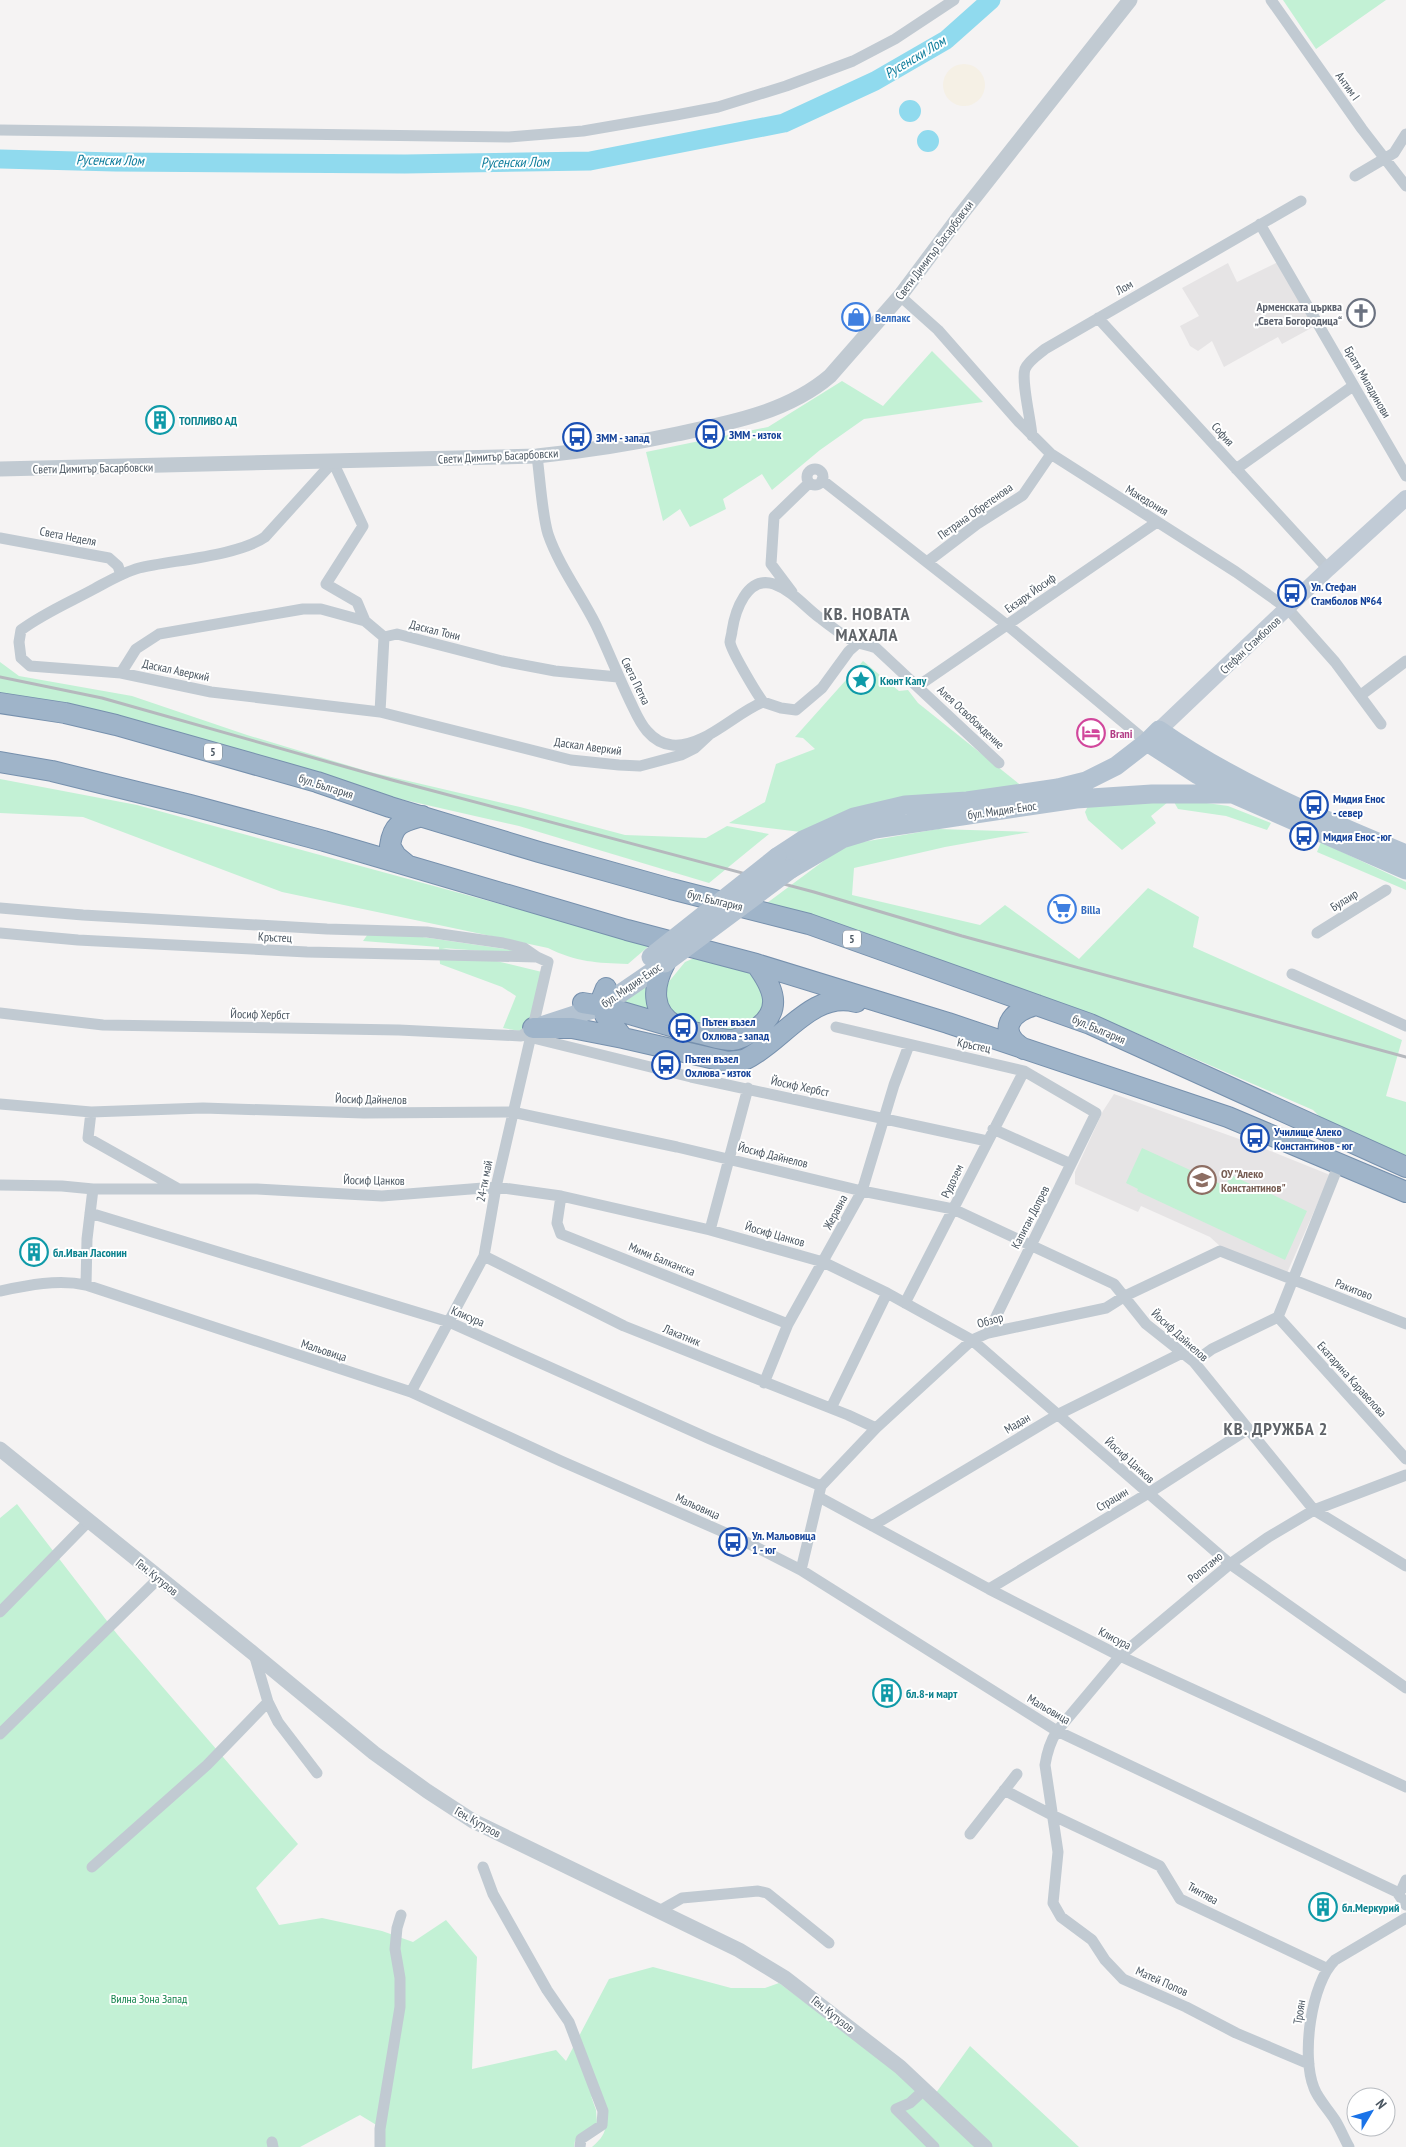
<svg xmlns="http://www.w3.org/2000/svg" width="1406" height="2147" viewBox="0 0 1406 2147" font-family="'PT Sans Narrow',sans-serif">
<rect width="100%" height="100%" fill="#f5f3f3"/>
<path fill="#e6e4e5" d="M 1278,262 L 1315,326 L 1282,344 L 1278,337 L 1224,367 L 1212,341 L 1198,351 L 1190,346 L 1180,326 L 1199,316 L 1182,288 L 1228,263 L 1237,282 Z
M 1114,1094 L 1253,1144 L 1330,1175 L 1287,1273 L 1221,1247 L 1210,1237 L 1141,1206 L 1138,1212 L 1075,1184 L 1075,1172 L 1103,1111 Z"/>
<path fill="#c3f1d5" d="M 1283,0 L 1386,0 L 1316,49 Z
M 932,351 L 983,402 L 864,419 L 820,450 L 772,490 L 762,474 L 723,499 L 726,509 L 690,527 L 680,509 L 663,521 L 646,452 L 768,427 L 842,381 L 883,406 Z
M 863,661 L 899,691 L 908,690 L 918,703 L 1023,787 L 801,832 L 729,823 L 765,802 L 776,764 L 815,749 L 803,738 L 795,737 Z
M 0,662 L 19,676 L 132,696 L 247,735 L 370,772 L 520,807 L 625,835 L 706,838 L 727,826 L 769,834 L 709,883 L 519,826 L 374,793 L 0,697 Z
M 0,779 L 137,805 L 650,945 L 628,964 C 597,963 576,962 548,948 L 282,892 L 83,817 L 0,813 Z
M 1168,802 L 1151,816 L 1156,823 L 1122,850 L 1088,820 L 1085,812 L 1088,806 Z
M 1174,802 L 1207,803 L 1228,806 L 1271,823 L 1267,830 L 1226,816 L 1178,809 Z
M 938,829 L 1030,832 L 945,847 L 854,868 L 852,895 L 980,925 L 1005,905 L 1079,959 L 1148,888 L 1199,917 L 1193,947 L 1402,1040 L 1386,1096 L 1406,1102 L 1406,1157 L 1321,1118 L 1313,1110 L 1129,1030 L 767,903 L 845,845 Z
M 1321,842 L 1406,882 L 1406,890 L 1317,852 Z
M 370,931 L 395,933 L 526,952 L 510,953 L 442,948 L 542,972 L 528,1027 L 520,1031 L 503,1028 L 516,996 L 502,987 L 440,964 L 439,947 L 363,941 Z
M 699,956 L 747,970 L 759,981 L 766,1005 C 741,1032 742,1035 705,1027 L 707,1020 L 704,1019 L 702,1025 C 676,1019 664,1014 667,984 L 685,962 Z
M 652,980 L 657,1013 L 618,1004 Z
M 1142,1148 L 1225,1186 L 1231,1175 L 1307,1211 L 1285,1260 L 1137,1191 L 1138,1189 L 1126,1183 Z
M 17,1504 L 117,1634 L 298,1844 L 256,1888 L 279,1925 L 322,1918 L 382,1931 L 413,1942 L 446,1920 L 477,1957 L 472,2069 L 556,2050 L 566,2061 L 609,1979 L 653,1967 L 731,1988 L 765,1988 L 779,1983 L 933,2097 L 970,2046 L 1079,2147 L 592,2147 C 615,2128 604,2117 591,2096 L 596,2110 L 597,2124 L 575,2141 L 574,2147 L 378,2147 L 378,2126 L 360,2115 L 300,2147 L 0,2147 L 0,1518 Z"/>
<path fill="#f5f0e5" d="M943 85a21 21 0 1 1 42 0a21 21 0 1 1-42 0Z"/>
<path fill="#90daee" d="M899 111a11 11 0 1 1 22 0a11 11 0 1 1-22 0Z
M917 141a11 11 0 1 1 22 0a11 11 0 1 1-22 0Z"/>
<g fill="none" stroke-linecap="round" stroke-linejoin="round">
<path stroke="#90daee" stroke-width="19" d="M 0,159 L 115,162 L 405,164 L 590,161 L 784,123 L 875,81 L 946,40 L 991,0"/>
<defs>
<path id="trunk" d="M 0,703 L 65,713 L 116,725 L 317,782 L 390,807 L 539,852 L 671,889 L 809,924 L 1090,1024 L 1406,1167
M 0,762 L 52,771 L 190,805 L 324,841 L 627,930 L 756,964 L 948,1023 L 1228,1117 L 1406,1192
M 407,865 L 396,856 L 390,846 C 393,823 402,822 422,816
M 665,963 C 653,985 650,1012 676,1026 C 683,1030 693,1032 702,1034 C 711,1036 721,1040 732,1040 C 740,1039 749,1034 756,1029 C 784,1010 773,987 756,964
M 606,988 L 602,998 L 602,1006 L 605,1015 L 623,1038 L 728,1062 C 734,1061 741,1061 746,1059 C 782,1042 812,990 856,1002
M 583,1003 L 602,1006 L 674,1027
M 533,1028 L 572,1028 L 623,1038
M 1024,1049 C 995,1032 1011,1010 1037,1005"/>
</defs>
<use href="#trunk" stroke="#7690ad" stroke-width="22"/>
<path stroke="#c1cad2" stroke-width="11" d="M 1271,0 L 1362,129 L 1406,186
M 0,130 L 509,137 L 583,131 L 676,115 L 718,107 L 786,86 L 853,61 L 895,39 L 954,0
M 1355,176 L 1394,153 L 1406,134
M 1260,224 L 1406,476
M 900,296 L 938,330 L 1019,422 L 1051,454 L 1236,572 L 1288,609 L 1335,662 L 1381,724
M 1098,318 L 1328,569
M 1032,436 C 1031,420 1021,381 1025,369 C 1028,361 1039,354 1045,349 L 1301,201
M 537,456 C 540,478 542,514 548,534 C 559,566 581,595 596,625 C 608,650 618,676 630,701 C 635,711 639,722 647,731 C 653,738 662,744 672,745 C 704,748 735,713 763,702 C 757,694 731,651 730,642 C 730,639 732,634 732,631 C 735,611 747,575 774,584 C 793,591 805,607 820,618 C 829,625 848,640 858,643 C 865,645 869,645 876,648 L 999,763
M 1236,469 L 1353,386
M807 477a8 8 0 1 1 16 0a8 8 0 1 1-16 0Z
M 822,480 L 1007,625 L 1147,742
M 0,538 L 109,558 L 118,566 L 121,575
M 927,562 L 977,524 L 1023,495 L 1051,454
M 792,592 L 771,564 L 774,517 L 809,483
M 365,621 L 357,602 L 326,584 L 363,526 L 333,462 L 265,537 C 238,556 173,560 139,568 C 124,572 109,581 94,589 C 70,602 44,613 21,630 L 19,642 L 21,658 L 30,666 L 121,673 L 211,692 L 380,712 L 571,760 L 619,765 L 640,766 L 681,755 L 695,748 L 709,735
M 121,673 L 136,649 L 159,634 L 303,609 L 321,609 L 365,621 L 384,637 L 397,634 L 502,661 L 555,671 L 618,677
M 918,686 L 1157,522
M 1361,695 L 1406,661
M 763,702 L 781,708 L 796,710 L 822,688 L 849,651 L 858,643
M 380,712 L 384,637
M 0,908 L 83,915 L 327,929 L 427,932 L 503,943 L 524,948 L 537,957
M 0,933 L 78,940 L 307,952 L 537,957 L 548,962 L 496,1187 L 484,1256 L 411,1392
M 1317,933 L 1386,890
M 1292,974 L 1406,1026
M 0,1013 L 103,1025 L 399,1030 L 521,1036 L 533,1028
M 836,1027 L 1024,1071 L 1096,1113 L 988,1333
M 525,1036 L 691,1077 L 987,1141
M 0,1104 L 91,1112 L 203,1108 L 364,1113 L 512,1112 L 677,1147 L 862,1191 L 953,1209 L 1114,1284 L 1146,1324 L 1194,1362 L 1314,1510 L 1406,1566
M 91,1112 L 88,1138 L 177,1188
M 993,1129 L 1071,1164
M 0,1185 L 62,1186 L 93,1189 L 257,1189 L 382,1196 L 496,1187 L 561,1196 L 710,1230 L 823,1262 L 887,1293 L 972,1340 L 1230,1564 L 1406,1688
M 561,1196 L 557,1223 L 561,1234 L 788,1324
M 90,1213 L 449,1322 L 710,1439 L 821,1486
M 710,1230 L 748,1088
M 484,1256 L 624,1326 L 848,1415 L 876,1428
M 86,1285 L 87,1239 L 93,1189
M 0,1291 C 28,1285 58,1279 86,1285 L 411,1392 L 561,1461 L 744,1541 L 801,1570 L 1057,1731 L 1397,1892 L 1406,1905
M 905,1303 L 1024,1071
M 1278,1317 L 1406,1459
M 1194,1362 L 1212,1349 L 1278,1317 L 1339,1164
M 764,1383 L 788,1324 L 862,1191 L 894,1085 L 909,1045
M 831,1408 L 887,1293
M 819,1497 L 989,1589 L 1120,1656 L 1406,1787
M 872,1526 L 1059,1414 L 1182,1353
M 801,1570 L 821,1486 L 876,1428 L 972,1340 L 988,1333 L 1106,1308 L 1125,1296 L 1220,1251 L 1406,1324
M 989,1589 L 1147,1494 L 1248,1429
M 0,1612 L 88,1522
M 254,1654 L 268,1702 L 278,1722 L 317,1773
M 0,1734 L 159,1578
M 1004,1790 L 1054,1816 L 1160,1866 L 1180,1899 L 1326,1968
M 970,1834 L 1017,1774
M 92,1867 L 207,1765 L 268,1702
M 483,1867 L 493,1894 L 547,1990 L 569,2022 L 603,2111 L 602,2125 L 581,2139 L 580,2147
M 1397,1892 L 1402,1889 L 1406,1880
M 659,1911 L 682,1898 L 758,1891 L 767,1893 L 829,1943
M 1309,2064 L 1236,2033 L 1186,2007 L 1123,1979 L 1105,1960 L 1092,1940 L 1061,1917 L 1053,1903 L 1058,1852 L 1045,1765 C 1047,1752 1050,1742 1057,1731 L 1120,1656 L 1230,1564 L 1267,1538 L 1314,1510 L 1406,1475
M 925,2089 L 910,2103 L 896,2109 L 934,2147
M 272,2142 L 273,2147
M 380,2147 L 380,2129 L 400,2007 L 400,1978 L 395,1949 L 397,1928 L 401,1915
M 1349,2147 C 1344,2138 1340,2128 1335,2120 C 1328,2109 1318,2099 1314,2088 C 1301,2056 1311,1983 1335,1960 L 1406,1918"/>
<path stroke="#c1cad2" stroke-width="15" d="M 0,469 L 537,456 C 585,451 631,444 677,434 C 730,423 788,412 830,376 L 900,296 L 959,217 L 1130,0
M 0,1449 L 254,1654 L 374,1753 L 427,1791 L 473,1821 L 739,1950 L 785,1978 L 900,2067 L 985,2147"/>
<path stroke="#c1cbd6" stroke-width="16" d="M 1159,730 L 1328,569 L 1406,498"/>
<path stroke="#b3c2d1" stroke-width="19" d="M 1147,742 L 1198,775 L 1233,794 L 1406,870
M 777,857 L 803,840 L 854,817 L 905,805 L 967,801 L 1058,788 L 1086,781 L 1116,766 L 1147,742 L 1159,730 C 1235,783 1322,819 1406,854
M 791,869 L 842,839 L 875,829 L 1076,799 L 1152,794 L 1233,794
M 544,1025 L 602,1006 L 665,963"/>
<use href="#trunk" stroke="#9fb4c9" stroke-width="20"/>
<path stroke="#b5b8bd" stroke-width="3" d="M 0,677 L 102,698 L 392,780 L 814,892 L 962,936 L 1406,1057"/>
<path stroke="#b3c2d1" stroke-width="19" d="M 651,957 L 777,857
M 665,963 L 791,869"/>
</g>
<defs>
<symbol id="church-ring" viewBox="-11 -11 22 22"><circle r="9.5" fill="#fff" stroke="#6b7280" stroke-width="1.5"/><path d="M-1.2-6h2.4v3.5h3.3v2.4h-3.3V6h-2.4V-.1h-3.3v-2.4h3.3Z" fill="#6b7280"/></symbol>
<symbol id="shop-ring" viewBox="-11 -11 22 22"><circle r="9.5" fill="#fff" stroke="#3f7fe0" stroke-width="1.5"/><path d="M-5-2.5h2.3a2.7 3.5 0 0 1 5.4 0H5L5.5 6h-11ZM-1.5-2.5h3a1.5 2.3 0 0 0-3 0Z" fill="#3f7fe0"/></symbol>
<symbol id="building-ring" viewBox="-11 -11 22 22"><circle r="9.5" fill="#fff" stroke="#0f9aa8" stroke-width="1.5"/><path d="M-4-6H4V6H1V3H-1V6H-4ZM-2.5-4.3h1.7v1.8h-1.7ZM.8-4.3h1.7v1.8H.8ZM-2.5-1h1.7V.8h-1.7ZM.8-1h1.7V.8H.8Z" fill="#0f9aa8"/></symbol>
<symbol id="bus-ring" viewBox="-11 -11 22 22"><circle r="9.5" fill="#fff" stroke="#1a4fb4" stroke-width="1.5"/><path d="M-5-6H5V4H4V6H2V4H-2V6H-4V4H-5ZM-3.5-4V0h7V-4ZM-3.5 1.2v1.5H-2V1.2ZM2 1.2v1.5H3.5V1.2Z" fill="#1a4fb4"/></symbol>
<symbol id="sight-ring" viewBox="-11 -11 22 22"><circle r="9.5" fill="#fff" stroke="#0f9aa8" stroke-width="1.5"/><path d="M0-6L1.8-2.2L6-1.7L2.9 1.2L3.7 5.4L0 3.3L-3.7 5.4L-2.9 1.2L-6-1.7L-1.8-2.2Z" fill="#0f9aa8"/></symbol>
<symbol id="hotel-ring" viewBox="-11 -11 22 22"><circle r="9.5" fill="#fff" stroke="#d1479c" stroke-width="1.5"/><path d="M-6-4.5h1.5V1H6V5H4.5V3h-9V5H-6ZM-4 0a1.8 1.8 0 1 1 3.6 0ZM.5 0V-2.5h3Q6-2.5 6 0Z" fill="#d1479c"/></symbol>
<symbol id="supermarket-ring" viewBox="-11 -11 22 22"><circle r="9.5" fill="#fff" stroke="#3f7fe0" stroke-width="1.5"/><path d="M-6-5.5h2.5l.6 2H6L4.5 2H-2.5L-4.4-4H-6ZM-1.5 3.2a1.3 1.3 0 1 0 .1 0ZM3 3.2a1.3 1.3 0 1 0 .1 0Z" fill="#3f7fe0"/></symbol>
<symbol id="school-ring" viewBox="-11 -11 22 22"><circle r="9.5" fill="#fff" stroke="#8d6e63" stroke-width="1.5"/><path d="M0-5L7-2L0 1L-7-2ZM-4 1L0 2.5L4 1V4Q0 6-4 4Z" fill="#8d6e63"/></symbol>
</defs>
<g fill-rule="evenodd">
<use href="#church-ring" x="1345" y="297" width="32" height="32"/>
<use href="#shop-ring" x="840" y="301" width="32" height="32"/>
<use href="#building-ring" x="144" y="404" width="32" height="32"/>
<use href="#bus-ring" x="694" y="418" width="32" height="32"/>
<use href="#bus-ring" x="561" y="421" width="32" height="32"/>
<use href="#bus-ring" x="1276" y="577" width="32" height="32"/>
<use href="#sight-ring" x="845" y="664" width="32" height="32"/>
<use href="#hotel-ring" x="1075" y="717" width="32" height="32"/>
<use href="#bus-ring" x="1298" y="789" width="32" height="32"/>
<use href="#bus-ring" x="1288" y="820" width="32" height="32"/>
<use href="#supermarket-ring" x="1046" y="893" width="32" height="32"/>
<use href="#bus-ring" x="667" y="1012" width="32" height="32"/>
<use href="#bus-ring" x="650" y="1049" width="32" height="32"/>
<use href="#bus-ring" x="1239" y="1122" width="32" height="32"/>
<use href="#school-ring" x="1186" y="1164" width="32" height="32"/>
<use href="#building-ring" x="18" y="1236" width="32" height="32"/>
<use href="#bus-ring" x="717" y="1526" width="32" height="32"/>
<use href="#building-ring" x="871" y="1677" width="32" height="32"/>
<use href="#building-ring" x="1307" y="1891" width="32" height="32"/>
</g>
<g text-anchor="middle" dominant-baseline="central" stroke-width="4" stroke-linejoin="round" paint-order="stroke">
<g fill="#fff" stroke="#808990" stroke-width="1">
<rect x="204" y="743.5" width="18" height="17" rx="4"/>
<rect x="843" y="930.5" width="18" height="17" rx="4"/>
</g>
<g font-size="11" font-weight="bold" fill="#4a5661">
<text x="213" y="752">5</text>
<text x="852" y="939">5</text>
</g>
<g font-size="12" fill="#4a5661" stroke="#fff">
<text transform="translate(1348 86) rotate(54)">Антим I</text>
<text transform="translate(934 250) rotate(-53)">Свети Димитър Басарбовски</text>
<text transform="translate(1124 287) rotate(-30)">Лом</text>
<text transform="translate(1368 382) rotate(60)">Братя Миладинови</text>
<text transform="translate(1223 434) rotate(48)">София</text>
<text transform="translate(498 456) rotate(-3)">Свети Димитър Басарбовски</text>
<text transform="translate(93 468) rotate(-1)">Свети Димитър Басарбовски</text>
<text transform="translate(1147 500) rotate(31)">Македония</text>
<text transform="translate(975 511) rotate(-35)">Петрана Обретенова</text>
<text transform="translate(68 536) rotate(11)">Света Неделя</text>
<text transform="translate(1030 593) rotate(-35)">Екзарх Йосиф</text>
<text transform="translate(435 630) rotate(14)">Даскал Тони</text>
<text transform="translate(1250 645) rotate(-43)">Стефан Стамболов</text>
<text transform="translate(176 670) rotate(12)">Даскал Аверкий</text>
<text transform="translate(636 681) rotate(64)">Света Петка</text>
<text transform="translate(971 717) rotate(43)">Алея Освобождение</text>
<text transform="translate(588 746) rotate(8)">Даскал Аверкий</text>
<text transform="translate(326 786) rotate(18)">бул. България</text>
<text transform="translate(1002 810) rotate(-8)">бул. Мидия-Енос</text>
<text transform="translate(715 900) rotate(14)">бул. България</text>
<text transform="translate(1344 900) rotate(-32)">Булаир</text>
<text transform="translate(275 937) rotate(3)">Кръстец</text>
<text transform="translate(631 985) rotate(-34)">бул. Мидия-Енос</text>
<text transform="translate(260 1014) rotate(1)">Йосиф Хербст</text>
<text transform="translate(1099 1029) rotate(23)">бул. България</text>
<text transform="translate(974 1045) rotate(12)">Кръстец</text>
<text transform="translate(800 1086) rotate(12)">Йосиф Хербст</text>
<text transform="translate(371 1099) rotate(1)">Йосиф Дайнелов</text>
<text transform="translate(773 1155) rotate(14)">Йосиф Дайнелов</text>
<text transform="translate(374 1180) rotate(1)">Йосиф Цанков</text>
<text transform="translate(484 1181) rotate(-79)">24-ти май</text>
<text transform="translate(952 1181) rotate(-64)">Рудозем</text>
<text transform="translate(835 1212) rotate(-62)">Жеравна</text>
<text transform="translate(1030 1217) rotate(-63)">Капитан Допрев</text>
<text transform="translate(775 1234) rotate(16)">Йосиф Цанков</text>
<text transform="translate(662 1259) rotate(22)">Мими Балканска</text>
<text transform="translate(1354 1289) rotate(21)">Ракитово</text>
<text transform="translate(468 1316) rotate(23)">Клисура</text>
<text transform="translate(990 1320) rotate(-16)">Обзор</text>
<text transform="translate(682 1335) rotate(22)">Лакатник</text>
<text transform="translate(1180 1335) rotate(42)">Йосиф Дайнелов</text>
<text transform="translate(324 1350) rotate(18)">Мальовица</text>
<text transform="translate(1352 1379) rotate(48)">Екатарина Каравелова</text>
<text transform="translate(1017 1423) rotate(-31)">Мадан</text>
<text transform="translate(1130 1460) rotate(42)">Йосиф Цанков</text>
<text transform="translate(1112 1499) rotate(-31)">Страцин</text>
<text transform="translate(698 1506) rotate(24)">Мальовица</text>
<text transform="translate(1205 1567) rotate(-39)">Ропотамо</text>
<text transform="translate(157 1577) rotate(39)">Ген. Кутузов</text>
<text transform="translate(1115 1638) rotate(27)">Клисура</text>
<text transform="translate(1049 1709) rotate(30)">Мальовица</text>
<text transform="translate(478 1822) rotate(29)">Ген. Кутузов</text>
<text transform="translate(1203 1893) rotate(29)">Тинтява</text>
<text transform="translate(1162 1981) rotate(24)">Матей Попов</text>
<text transform="translate(1299 2012) rotate(-81)">Троян</text>
<text transform="translate(833 2014) rotate(38)">Ген. Кутузов</text>
</g>
<g font-size="12" font-weight="bold" fill="#5b616d" stroke="#fff" text-anchor="end">
<text x="1342" y="306">Арменската църква<tspan x="1342" dy="14">„Света Богородица“</tspan></text>
</g>
<g font-size="12" font-weight="bold" fill="#366cbe" stroke="#fff" text-anchor="start">
<text x="875" y="317">Велпакс</text>
<text x="1081" y="909">Billa</text>
</g>
<g font-size="12" font-weight="bold" fill="#0d838f" stroke="#fff" text-anchor="start">
<text x="179" y="420">ТОПЛИВО АД</text>
<text x="880" y="680">Кюнт Капу</text>
<text x="53" y="1252">бл.Иван Ласонин</text>
<text x="906" y="1693">бл.8-и март</text>
<text x="1342" y="1907">бл.Меркурий</text>
</g>
<g font-size="12" font-weight="bold" fill="#164399" stroke="#fff" text-anchor="start">
<text x="729" y="434">ЗММ - изток</text>
<text x="596" y="437">ЗММ - запад</text>
<text x="1311" y="586">Ул. Стефан<tspan x="1311" dy="14">Стамболов №64</tspan></text>
<text x="1333" y="798">Мидия Енос<tspan x="1333" dy="14">- север</tspan></text>
<text x="1323" y="836">Мидия Енос -юг</text>
<text x="702" y="1021">Пътен възел<tspan x="702" dy="14">Охлюва - запад</tspan></text>
<text x="685" y="1058">Пътен възел<tspan x="685" dy="14">Охлюва - изток</tspan></text>
<text x="1274" y="1131">Училище Алеко<tspan x="1274" dy="14">Константинов - юг</tspan></text>
<text x="752" y="1535">Ул. Мальовица<tspan x="752" dy="14">1 - юг</tspan></text>
</g>
<g font-size="12" font-weight="bold" fill="#b23c85" stroke="#fff" text-anchor="start">
<text x="1110" y="733">Brani</text>
</g>
<g font-size="12" font-weight="bold" fill="#785e54" stroke="#fff" text-anchor="start">
<text x="1221" y="1173">ОУ "Алеко<tspan x="1221" dy="14">Константинов"</tspan></text>
</g>
<g font-size="12" fill="#17864f" stroke="#fff">
<text x="149" y="1998">Вилна Зона Запад</text>
</g>
<g font-size="14" font-style="italic" fill="#0c7c9b" stroke="#fff">
<text transform="translate(915 57) rotate(-31)">Русенски Лом</text>
<text transform="translate(110 160) rotate(1)">Русенски Лом</text>
<text transform="translate(515 162) rotate(-1)">Русенски Лом</text>
</g>
<g font-size="18" font-weight="bold" letter-spacing="1" fill="#5f6368" stroke="#fff">
<text x="867" y="613">КВ. НОВАТА<tspan x="867" dy="21">МАХАЛА</tspan></text>
<text x="1276" y="1428">КВ. ДРУЖБА 2</text>
</g>
</g>
<g transform="translate(1371 2112) rotate(52)"><circle r="24" fill="#ffffff" stroke="#b7bbc0"/>
<path d="M0-4L9 19L0 12L-9 19Z" fill="#1a73e8"/>
<text y="-8" font-size="14" font-weight="bold" text-anchor="middle" fill="#4a5661">N</text>
</g>
</svg>
